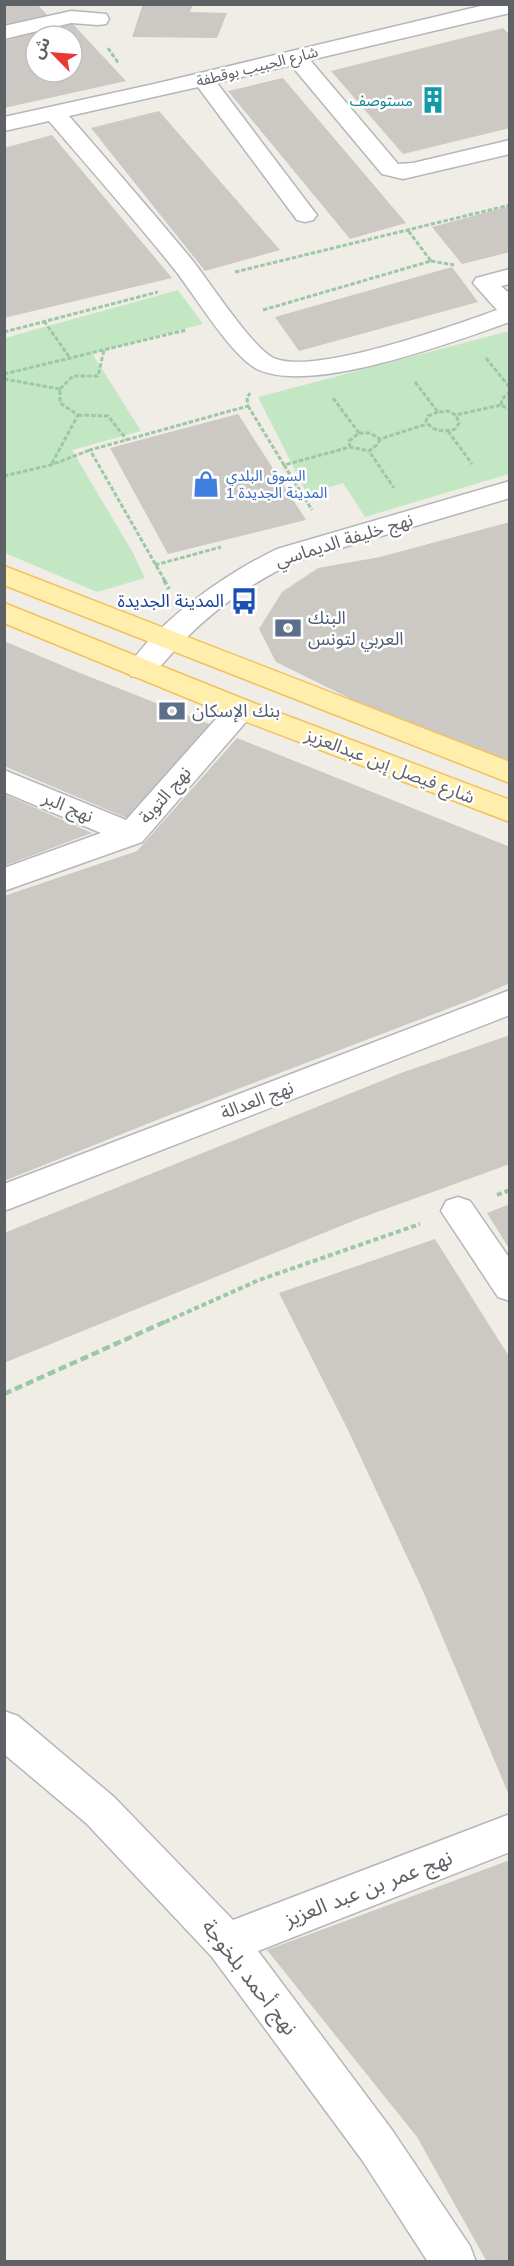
<svg xmlns="http://www.w3.org/2000/svg" width="514" height="2266" viewBox="0 0 514 2266" font-family="Helvetica,'Noto Sans Arabic',sans-serif">
<rect width="100%" height="100%" fill="#f0ede6"/>
<path fill="#c4e7c3" d="M 178,290 L 203,324 L 92,353 L 141,431 L 72,450 L 133,553 L 145,578 L 97,592 L 5,553 L 5,338 Z
M 509,331 L 509,474 L 365,517 L 343,483 L 307,494 L 258,397 Z"/>
<path fill="#ccc8c3" fill-rule="evenodd" d="M 4,4 L 37,4 L 50,18 L 4,30 Z
M 143,4 L 193,4 L 190,12 L 227,13 L 217,38 L 132,37 Z
M 71,22 L 126,81 L 4,108 L 4,41 ZM 36,36 L 72,36 L 72,72 L 36,72 Z
M 503,28 L 510,35 L 510,128 L 403,154 L 331,71 Z
M 283,78 L 406,223 L 350,239 L 228,91 Z
M 159,111 L 280,250 L 205,271 L 91,128 Z
M 52,135 L 172,278 L 4,318 L 4,148 Z
M 510,206 L 510,252 L 462,264 L 432,227 Z
M 452,267 L 478,302 L 299,351 L 275,317 Z
M 238,414 L 306,520 L 168,554 L 110,448 Z
M 510,522 L 510,762 L 353,700 L 276,662 L 259,629 L 282,592 L 318,568 L 380,557 Z
M 4,641 L 80,673 L 217,727 L 134,821 L 4,766 Z
M 237,738 L 510,847 L 510,983 L 476,998 L 167,1116 L 4,1181 L 4,896 L 137,851 Z
M 4,794 L 92,833 L 4,866 Z
M 510,1035 L 510,1164 L 358,1219 L 4,1363 L 4,1233 L 401,1073 Z
M 510,1204 L 510,1250 L 487,1213 Z
M 435,1239 L 510,1358 L 509,1795 L 423,1591 L 347,1428 L 279,1293 Z
M 510,1860 L 510,2262 L 487,2262 L 417,2137 L 267,1950 Z"/>
<g fill="none" stroke-linecap="round" stroke-linejoin="round">
<defs>
<path id="minor" d="M 489,4 L 510,4 L 510,13 L 310,60 L 398,164 L 413,163 L 510,140 L 510,154 L 403,179 L 382,174 L 291,65 L 217,83 L 313,210 L 317,215 L 313,220 L 305,222 L 297,220 L 198,87 L 69,116 C 109,162 149,208 188,255 C 207,277 253,351 276,359 C 319,374 452,326 497,310 L 473,283 L 476,278 L 510,269 L 510,284 L 501,286 L 510,294 L 510,322 C 453,342 314,394 259,370 C 233,359 194,294 175,270 C 134,219 91,170 49,121 L 4,131 L 4,117 L 154,84 Z
M 71,11 L 106,14 L 109,19 L 106,24 L 98,25 L 71,23 L 4,39 L 4,26 Z
M 510,481 L 510,498 L 297,561 C 254,581 217,607 184,640 C 168,655 155,682 131,676 L 127,669 C 157,621 227,573 277,549 Z
M 241,699 L 251,702 L 255,709 L 251,716 L 142,842 L 4,891 L 4,868 L 101,833 L 4,792 L 4,770 L 126,820 L 231,702 Z
M 510,990 L 510,1015 L 4,1211 L 4,1184 Z
M 458,1197 L 470,1201 L 510,1259 L 510,1301 L 498,1297 L 441,1211 L 446,1201 Z
M 4,1711 L 18,1716 L 114,1797 L 233,1920 L 510,1814 L 510,1852 L 258,1951 L 392,2130 L 470,2246 L 476,2262 L 428,2262 L 362,2160 L 212,1957 L 86,1823 L 4,1754 Z"/>
<path id="major" d="M 4,566 L 510,762 L 510,783 L 4,585 Z
M 4,603 L 251,702 L 510,800 L 510,822 L 231,716 L 4,623 Z"/>
</defs>
<use href="#minor" stroke="#b3b7bb" stroke-width="3"/>
<use href="#major" stroke="#f2c35d" stroke-width="3"/>
<path stroke="#9cc8a7" stroke-width="3" stroke-dasharray="4.5 2" stroke-linecap="butt" d="M 108,48 L 119,64
M 431,261 L 454,265
M 235,272 L 510,205
M 263,310 L 431,261 L 407,229
M 44,321 L 70,358
M 4,332 L 158,292
M 486,358 L 510,388
M 4,374 L 186,330
M 4,379 L 60,389 L 60,403 L 78,415 L 51,465
M 415,382 L 438,412 L 448,411 L 456,415 L 501,405 L 510,410
M 60,389 L 73,376 L 98,376 L 104,350
M 333,398 L 359,433 L 349,441 L 350,447
M 501,405 L 502,399 L 510,392
M 248,406 L 284,465 L 350,447 L 369,451
M 438,412 L 428,416 L 426,421 C 433,432 443,432 455,429 L 459,423 L 456,415
M 78,415 L 108,416 L 127,440
M 448,431 L 472,464
M 359,433 L 370,433 L 380,439 L 427,424
M 380,439 L 378,444 L 369,451 L 394,488
M 284,465 L 312,510
M 4,476 L 51,465 L 90,450
M 155,565 L 221,547
M 165,581 L 90,450 L 248,406 L 247,398 L 250,393"/>
<path stroke="#9cc8a7" stroke-width="4" stroke-dasharray="5 3" stroke-linecap="butt" d="M 164,580 L 169,589
M 497,1195 L 510,1190
M 165,1322 L 259,1280 L 420,1224"/>
<path stroke="#9cc8a7" stroke-width="4.5" stroke-dasharray="8 4" stroke-linecap="butt" d="M 4,1394 L 169,1320"/>
<use href="#minor" fill="#fff" fill-rule="evenodd"/>
<use href="#major" fill="#ffeeac" fill-rule="evenodd"/>
</g>
<defs>
<symbol id="building-bare" viewBox="-9 -9 18 18"><path d="M-4-6H4V6H1V3H-1V6H-4ZM-2.5-4.3h1.7v1.8h-1.7ZM.8-4.3h1.7v1.8H.8ZM-2.5-1h1.7V.8h-1.7ZM.8-1h1.7V.8H.8Z" fill="#0f9aa8" stroke="#fff" stroke-width="2.5" paint-order="stroke"/></symbol>
<symbol id="shop-bare" viewBox="-9 -9 18 18"><path d="M-5-2.5h2.3a2.7 3.5 0 0 1 5.4 0H5L5.5 6h-11ZM-1.5-2.5h3a1.5 2.3 0 0 0-3 0Z" fill="#3f7fe0" stroke="#fff" stroke-width="2.5" paint-order="stroke"/></symbol>
<symbol id="bus-bare" viewBox="-9 -9 18 18"><path d="M-5-6H5V4H4V6H2V4H-2V6H-4V4H-5ZM-3.5-4V0h7V-4ZM-3.5 1.2v1.5H-2V1.2ZM2 1.2v1.5H3.5V1.2Z" fill="#1a4fb4" stroke="#fff" stroke-width="2.5" paint-order="stroke"/></symbol>
<symbol id="bank-bare" viewBox="-9 -9 18 18"><path d="M-6-4H6V4H-6ZM0-2.3a2.3 2.3 0 1 0 0 4.6a2.3 2.3 0 1 0 0-4.6Z" fill="#5c6f8a" stroke="#fff" stroke-width="2.5" paint-order="stroke"/></symbol>
</defs>
<g fill-rule="evenodd">
<use href="#building-bare" x="414" y="81" width="38" height="38"/>
<use href="#shop-bare" x="187" y="465" width="38" height="38"/>
<use href="#bus-bare" x="225" y="582" width="38" height="38"/>
<use href="#bank-bare" x="269" y="609" width="38" height="38"/>
<use href="#bank-bare" x="153" y="692" width="38" height="38"/>
</g>
<g text-anchor="middle" dominant-baseline="central" stroke-width="5" stroke-linejoin="round" paint-order="stroke">
<g font-size="15" fill="#5e6267" stroke="#fff">
<text transform="translate(257 66) rotate(-14)">شارع الحبيب بوقطفة</text>
</g>
<g font-size="15" fill="#0d838f" stroke="#fff" text-anchor="end">
<text x="413" y="100">مستوصف</text>
</g>
<g font-size="15" fill="#366cbe" stroke="#fff" text-anchor="start">
<text x="226" y="475">السوق البلدي<tspan x="226" dy="17">المدينة الجديدة 1</tspan></text>
</g>
<g font-size="18" fill="#5e6267" stroke="#fff">
<text transform="translate(344 540) rotate(-17)">نهج خليفة الديماسي</text>
<text transform="translate(390 766) rotate(21)">شارع فيصل إبن عبدالعزيز</text>
<text transform="translate(165 795) rotate(-49)">نهج التوبة</text>
<text transform="translate(68 807) rotate(23)">نهج البر</text>
<text transform="translate(257 1100) rotate(-21)">نهج العدالة</text>
</g>
<g font-size="18" fill="#164399" stroke="#fff" text-anchor="end">
<text x="224" y="601">المدينة الجديدة</text>
</g>
<g font-size="18" fill="#4e5e75" stroke="#fff" text-anchor="start">
<text x="308" y="618">البنك<tspan x="308" dy="21">العربي لتونس</tspan></text>
<text x="192" y="711">بنك الإسكان</text>
</g>
<g font-size="21" fill="#5e6267" stroke="#fff">
<text transform="translate(368 1888) rotate(-21)">نهج عمر بن عبد العزيز</text>
<text transform="translate(250 1977) rotate(52)">نهج أحمد بلخوجة</text>
</g>
</g>
<rect width="514" height="2266" fill="none" stroke="#5e6267" stroke-width="12"/>
<g transform="translate(54 54) rotate(295)"><circle r="28" fill="#ffffff" stroke="#bfc0c2" stroke-width="1.5"/>
<path d="M0-4.5L10 22L0 15L-10 22Z" fill="#ea3932"/>
<text y="-9" font-size="16" font-weight="bold" text-anchor="middle" fill="#5e6267">ش</text>
</g>
</svg>
